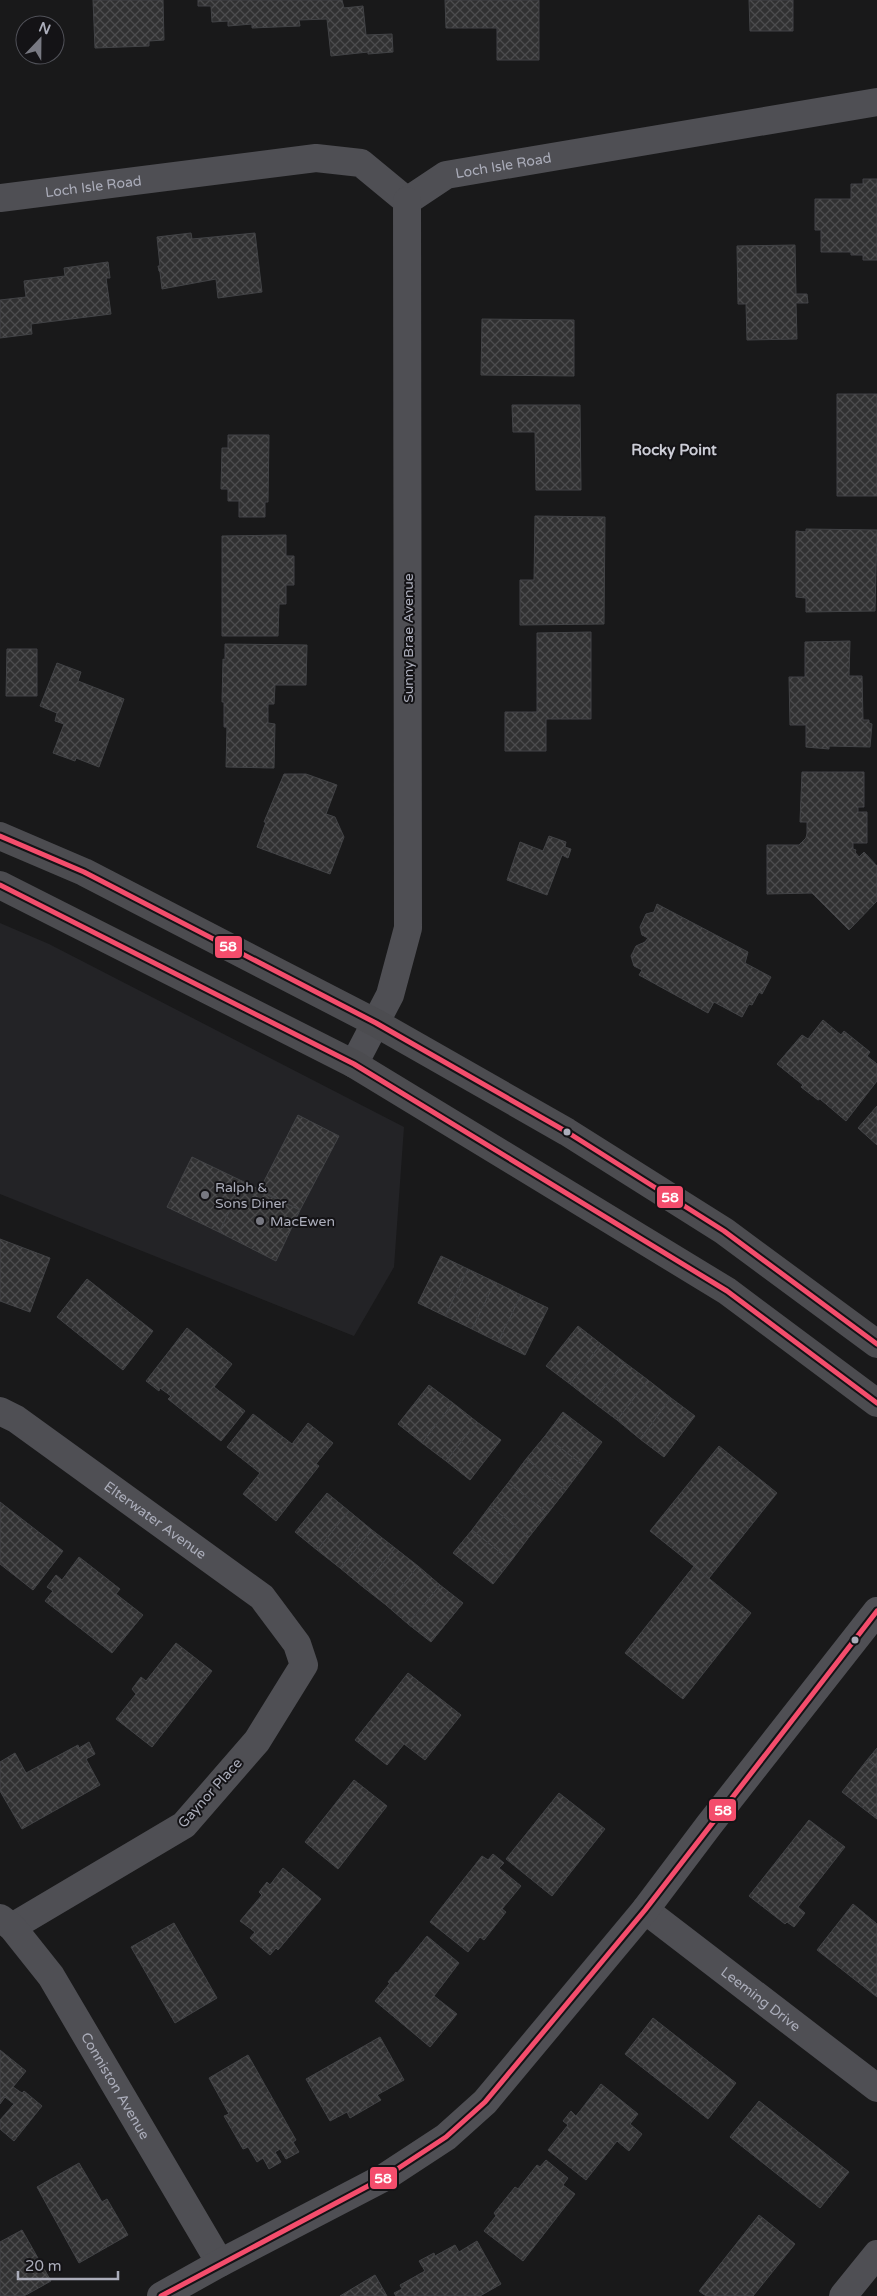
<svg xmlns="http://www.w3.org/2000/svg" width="877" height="2296" viewBox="0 0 877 2296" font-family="'Varela Round',sans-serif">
<defs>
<pattern id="building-cross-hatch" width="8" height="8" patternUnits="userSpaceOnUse" patternTransform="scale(1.25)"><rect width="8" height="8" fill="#313132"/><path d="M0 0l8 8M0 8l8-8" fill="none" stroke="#4c4c4e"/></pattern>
</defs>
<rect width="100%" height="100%" fill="#19191a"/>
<path fill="#232326" d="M 0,923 L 49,944 L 404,1127 L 394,1267 L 354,1336 L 0,1194 Z"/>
<path fill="url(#building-cross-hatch)" stroke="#424346" d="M 93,0 L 163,0 L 164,40 L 149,41 L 149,46 L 95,48 Z
M 198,0 L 342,0 L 344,8 L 363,6 L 366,35 L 392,34 L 393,52 L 368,54 L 368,52 L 331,56 L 327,19 L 299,20 L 300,26 L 252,28 L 252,24 L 228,26 L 228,21 L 212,22 L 211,6 L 198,6 Z
M 445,0 L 539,0 L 539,60 L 497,60 L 497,28 L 446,28 Z
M 749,0 L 793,0 L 793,31 L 750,31 Z
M 863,179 L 877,179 L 877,260 L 863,260 L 863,255 L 851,255 L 851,252 L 821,252 L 821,230 L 815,230 L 815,199 L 851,199 L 851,184 L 863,184 Z
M 191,233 L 192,239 L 255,233 L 262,292 L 218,298 L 216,279 L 162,289 L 160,272 L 159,271 L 158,266 L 160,266 L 157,237 Z
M 795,245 L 796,294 L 807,294 L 808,303 L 796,303 L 797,339 L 747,340 L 746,304 L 738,304 L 737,246 Z
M 108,262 L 110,278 L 106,278 L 111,314 L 31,324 L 32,334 L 0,338 L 0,300 L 26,297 L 24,281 L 65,276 L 64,268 Z
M 482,319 L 574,320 L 574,376 L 481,375 Z
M 837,394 L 877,394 L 877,496 L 837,496 Z
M 512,405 L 580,405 L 581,490 L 536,490 L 535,432 L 513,432 Z
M 228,435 L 269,435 L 268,502 L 265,502 L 265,517 L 239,517 L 239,501 L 228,501 L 228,489 L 221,489 L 222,448 L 228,448 Z
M 535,516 L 605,517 L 604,624 L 520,625 L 520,580 L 534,580 Z
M 806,529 L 877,530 L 875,611 L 806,612 L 806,598 L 796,597 L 796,531 L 806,532 Z
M 286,535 L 286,556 L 294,556 L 294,585 L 286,585 L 286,604 L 279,604 L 278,636 L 222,636 L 222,536 Z
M 591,632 L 591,719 L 546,719 L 546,751 L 505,751 L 505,712 L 537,712 L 537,633 Z
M 850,641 L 849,676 L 862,676 L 863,720 L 869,720 L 869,723 L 872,724 L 870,747 L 829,746 L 829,749 L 806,747 L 806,725 L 790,725 L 789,677 L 805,677 L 805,642 Z
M 225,644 L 307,645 L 306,685 L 275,685 L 274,704 L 268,704 L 268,723 L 275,724 L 274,768 L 226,767 L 227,727 L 224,727 L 224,702 L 222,702 L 223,659 L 225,660 Z
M 7,649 L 37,649 L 37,696 L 6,696 Z
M 57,663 L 81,672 L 78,681 L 124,699 L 99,767 L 76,758 L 75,761 L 53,753 L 64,724 L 55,721 L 57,713 L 40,706 Z
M 802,772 L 864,772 L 864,807 L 858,807 L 858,812 L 867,812 L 867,843 L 853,843 L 853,849 L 856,850 L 855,852 L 859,857 L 864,852 L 877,866 L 877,901 L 849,930 L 812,893 L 767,894 L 767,845 L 799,845 L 806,838 L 807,833 L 807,822 L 800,822 Z
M 284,774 L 306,774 L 337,785 L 326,814 L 335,817 L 344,837 L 330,874 L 257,847 L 266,822 L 264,822 Z
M 549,836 L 566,842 L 565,847 L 571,849 L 568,858 L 562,855 L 547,895 L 507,880 L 520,842 L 543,851 Z
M 657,904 L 748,952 L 745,963 L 771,977 L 762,994 L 759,992 L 752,1005 L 749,1004 L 742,1017 L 714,1002 L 708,1013 L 639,975 L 642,970 L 634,966 L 631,956 L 636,946 L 645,942 L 648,938 L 642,935 L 640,927 L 646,914 L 654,912 Z
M 823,1020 L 841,1035 L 844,1031 L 870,1052 L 867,1056 L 877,1064 L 877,1081 L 846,1121 L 820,1099 L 818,1100 L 801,1087 L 803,1085 L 777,1064 L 802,1035 L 808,1039 Z
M 877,1106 L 877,1145 L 858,1128 Z
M 298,1115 L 339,1136 L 300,1210 L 259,1191 Z
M 192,1157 L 244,1182 L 219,1232 L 167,1207 Z
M 244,1182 L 300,1210 L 276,1261 L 219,1232 Z
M 0,1239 L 50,1258 L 30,1312 L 0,1301 Z
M 441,1256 L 468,1269 L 445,1316 L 418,1303 Z
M 468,1269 L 495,1282 L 472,1329 L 445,1316 Z
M 87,1279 L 153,1331 L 123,1370 L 57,1317 Z
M 495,1282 L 521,1295 L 498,1342 L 472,1329 Z
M 521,1295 L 548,1308 L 525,1355 L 498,1342 Z
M 578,1326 L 601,1344 L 570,1384 L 546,1366 Z
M 187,1328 L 232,1364 L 214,1387 L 245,1411 L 221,1441 L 168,1399 L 171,1396 L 160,1388 L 159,1391 L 146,1381 Z
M 601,1344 L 624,1362 L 593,1402 L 570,1384 Z
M 624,1362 L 648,1380 L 617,1420 L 593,1402 Z
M 648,1380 L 671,1398 L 640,1439 L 617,1420 Z
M 429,1385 L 453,1403 L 422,1443 L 398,1424 Z
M 671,1398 L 695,1416 L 664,1457 L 640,1439 Z
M 453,1403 L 477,1422 L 446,1461 L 422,1443 Z
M 563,1412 L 602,1442 L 584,1466 L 545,1436 Z
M 253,1414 L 292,1444 L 308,1423 L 333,1443 L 316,1464 L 319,1466 L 276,1521 L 243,1494 L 260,1473 L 227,1447 Z
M 477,1422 L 501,1440 L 470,1480 L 446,1461 Z
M 545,1436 L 584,1466 L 566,1490 L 526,1459 Z
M 719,1446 L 777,1493 L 709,1578 L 650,1531 Z
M 526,1459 L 566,1490 L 548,1513 L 508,1483 Z
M 508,1483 L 548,1513 L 529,1537 L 490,1506 Z
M 327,1493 L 349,1511 L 317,1550 L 295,1532 Z
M 0,1502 L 63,1551 L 33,1590 L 0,1564 Z
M 490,1506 L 529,1537 L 511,1561 L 472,1530 Z
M 349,1511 L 372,1530 L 340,1568 L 317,1550 Z
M 372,1530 L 395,1548 L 363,1587 L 340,1568 Z
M 472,1530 L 511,1561 L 493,1584 L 453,1553 Z
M 395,1548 L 418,1566 L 386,1605 L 363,1587 Z
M 79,1557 L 120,1589 L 116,1594 L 143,1615 L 112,1653 L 45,1601 L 53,1591 L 47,1587 L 56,1575 L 62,1580 Z
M 418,1566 L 440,1585 L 408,1624 L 386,1605 Z
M 694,1566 L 751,1613 L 683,1699 L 625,1653 Z
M 440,1585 L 463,1603 L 431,1642 L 408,1624 Z
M 176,1643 L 212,1671 L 152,1747 L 116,1719 L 136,1694 L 132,1689 L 141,1677 L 146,1681 Z
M 408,1673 L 461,1715 L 425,1760 L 404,1744 L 387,1765 L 355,1740 Z
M 89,1742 L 95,1754 L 86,1759 L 100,1785 L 22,1829 L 0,1791 L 0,1762 L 15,1753 L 26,1773 L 78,1745 L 79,1748 Z
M 877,1748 L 877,1768 L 867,1760 Z
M 867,1760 L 877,1768 L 877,1819 L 842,1792 Z
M 354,1780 L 387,1806 L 338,1869 L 305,1842 Z
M 559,1793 L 605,1829 L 552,1896 L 506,1859 Z
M 809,1820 L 845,1847 L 798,1907 L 805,1913 L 794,1927 L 787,1922 L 785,1924 L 749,1896 Z
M 493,1854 L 504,1863 L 499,1868 L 521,1886 L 502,1909 L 506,1912 L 484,1940 L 480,1937 L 468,1952 L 430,1922 L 482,1856 L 488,1860 Z
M 283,1868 L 321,1899 L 278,1950 L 276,1948 L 270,1955 L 250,1938 L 255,1932 L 240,1921 L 262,1895 L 259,1892 L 267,1882 L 270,1885 Z
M 853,1904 L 877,1924 L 877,1997 L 817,1950 Z
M 174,1923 L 217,1998 L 175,2023 L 131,1947 Z
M 427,1936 L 459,1963 L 434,1996 L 457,2014 L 430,2047 L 375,2001 L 390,1983 L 388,1982 L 396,1972 L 397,1973 Z
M 653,2018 L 736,2083 L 708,2119 L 625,2054 Z
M 380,2037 L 404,2080 L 377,2095 L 381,2100 L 350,2118 L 347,2112 L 330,2121 L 306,2079 Z
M 0,2050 L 26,2071 L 13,2087 L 22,2093 L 24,2091 L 42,2106 L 14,2141 L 0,2129 L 0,2120 L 14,2104 L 5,2097 L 0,2104 Z
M 248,2055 L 296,2140 L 293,2142 L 299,2152 L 286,2159 L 280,2149 L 275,2152 L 281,2162 L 269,2169 L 263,2158 L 257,2162 L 248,2147 L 243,2149 L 224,2116 L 229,2114 L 209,2078 Z
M 601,2084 L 638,2114 L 630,2124 L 642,2134 L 629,2151 L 617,2141 L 586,2180 L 548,2150 L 568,2125 L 563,2121 L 571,2111 L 576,2116 Z
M 759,2101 L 849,2172 L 820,2208 L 730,2137 Z
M 546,2160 L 568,2178 L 563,2185 L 575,2194 L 523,2261 L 484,2231 L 496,2216 L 494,2213 L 515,2187 L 518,2189 L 537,2165 L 540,2167 Z
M 79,2163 L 102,2202 L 107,2199 L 128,2235 L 79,2263 L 37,2187 Z
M 759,2215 L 795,2244 L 753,2296 L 706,2296 L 699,2291 Z
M 22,2230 L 51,2281 L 24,2296 L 0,2296 L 0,2242 Z
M 477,2241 L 501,2284 L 480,2296 L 396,2296 L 394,2293 L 402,2289 L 400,2285 L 425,2271 L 419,2261 L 434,2253 L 435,2256 L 455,2245 L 459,2252 Z
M 375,2275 L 387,2296 L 340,2296 Z"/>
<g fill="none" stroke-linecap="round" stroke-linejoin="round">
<g stroke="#4f4f54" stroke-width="28">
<path id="s1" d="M 0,198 L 316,158 L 361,163 L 407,201"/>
<path id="s2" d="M 407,201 L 446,175 L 877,102"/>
<path d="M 354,1064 L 390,995 L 408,928 L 407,201"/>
<path id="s3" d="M 0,1411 L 16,1419 L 262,1597 L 297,1644 L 304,1665 L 257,1741 L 184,1825 L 12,1927"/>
<path id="s4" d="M 645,1910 L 877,2088"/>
<path id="s5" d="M 0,1918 L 12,1927 L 51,1976 L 220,2263"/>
<path d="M 161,2296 L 220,2263 L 385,2177 L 446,2137 L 485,2102 L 645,1910 L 709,1825 L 877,1611"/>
<path d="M 843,2296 L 877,2254"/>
</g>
<path stroke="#4c4c50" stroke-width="28" d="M 0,836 L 84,872 L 376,1023 L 567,1132 L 724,1231 L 877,1344
M 0,885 L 354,1064 L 727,1291 L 877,1403"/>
<defs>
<path id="bus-1" d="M 0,836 L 84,872 L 376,1023 L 567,1132 L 724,1231 L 877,1344
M 0,885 L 354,1064 L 727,1291 L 877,1403
M 161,2296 L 385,2177 L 446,2137 L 485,2102 L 645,1910 L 877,1611"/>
</defs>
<use href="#bus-1" stroke="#141316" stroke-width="9"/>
<use href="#bus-1" stroke="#f44d6c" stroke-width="5"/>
</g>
<g fill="#abadba" stroke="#141316" stroke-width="2">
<circle cx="567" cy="1132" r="4.5"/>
<circle cx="855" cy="1640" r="4.5"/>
</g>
<g fill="#787982" stroke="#141316" stroke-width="2">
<circle cx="205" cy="1195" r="5"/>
<circle cx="260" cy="1221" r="5"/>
</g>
<g text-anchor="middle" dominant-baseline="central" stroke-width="4" stroke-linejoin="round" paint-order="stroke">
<g font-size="14" fill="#abadba" stroke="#141316">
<text stroke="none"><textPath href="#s2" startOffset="105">Loch Isle Road</textPath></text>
<text stroke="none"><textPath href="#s1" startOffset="94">Loch Isle Road</textPath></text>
<text transform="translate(408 638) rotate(-90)">Sunny Brae Avenue</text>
<text stroke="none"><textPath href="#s3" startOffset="190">Elterwater Avenue</textPath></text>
<text transform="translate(210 1793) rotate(-48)">Gaynor Place</text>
<text stroke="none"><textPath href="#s4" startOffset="146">Leeming Drive</textPath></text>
<text stroke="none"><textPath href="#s5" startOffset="205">Conniston Avenue</textPath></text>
</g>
<g font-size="14" fill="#abadba" stroke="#141316" text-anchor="start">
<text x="215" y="1187">Ralph &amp;<tspan x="215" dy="16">Sons Diner</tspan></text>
<text x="270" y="1221">MacEwen</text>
</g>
<g font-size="15" font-weight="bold" fill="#cccdd6" stroke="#141316">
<text x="674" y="450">Rocky Point</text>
</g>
</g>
<g stroke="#141316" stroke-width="2">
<rect x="214" y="935" width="29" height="24" rx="5" fill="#f44d6c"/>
<rect x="656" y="1185" width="28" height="24" rx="5" fill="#f44d6c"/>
<rect x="708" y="1798" width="29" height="24" rx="5" fill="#f44d6c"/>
<rect x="369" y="2166" width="29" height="24" rx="5" fill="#f44d6c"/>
</g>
<g font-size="14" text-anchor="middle" font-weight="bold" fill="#fff">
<text x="228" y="951">58</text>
<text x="670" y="1202">58</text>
<text x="723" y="1815">58</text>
<text x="383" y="2183">58</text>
</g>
<g transform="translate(40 40) rotate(22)"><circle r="24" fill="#141316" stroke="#505158"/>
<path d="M0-4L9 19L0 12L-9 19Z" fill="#787982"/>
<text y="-8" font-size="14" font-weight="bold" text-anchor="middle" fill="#abadba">N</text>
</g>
<path d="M18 2271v8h100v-8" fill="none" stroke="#abadba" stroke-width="2.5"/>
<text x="25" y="2271" font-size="15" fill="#abadba" stroke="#141316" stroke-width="4" paint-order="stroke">20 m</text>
</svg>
